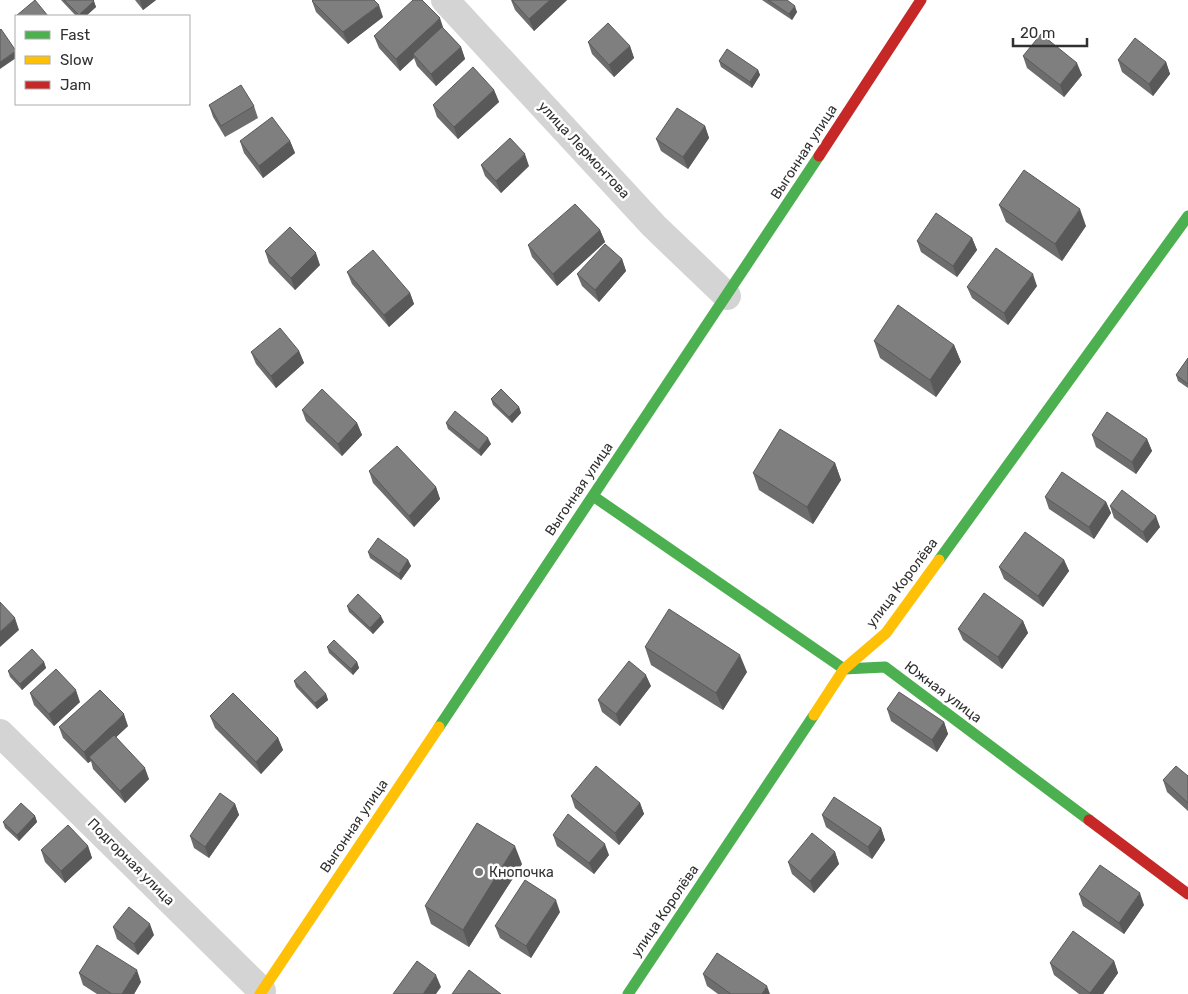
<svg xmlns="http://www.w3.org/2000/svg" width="1188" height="994" viewBox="0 0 1188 994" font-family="Rubik,sans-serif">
<rect width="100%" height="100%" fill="#fff"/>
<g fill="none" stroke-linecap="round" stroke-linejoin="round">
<path stroke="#d4d4d4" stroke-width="28" d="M 445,0 L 654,226 L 727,296
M 0,733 L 262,991"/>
<path stroke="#4caf50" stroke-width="11" d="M 593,496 L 844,669 L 885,667 L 1089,820
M 939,560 L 1188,216
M 439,727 L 819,156
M 628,994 L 814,715"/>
<path stroke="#ffc107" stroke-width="11" d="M 814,715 L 844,669 L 886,633 L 939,560
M 260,994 L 439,727"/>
<path stroke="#c62828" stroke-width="11" d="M 819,156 L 921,0
M 1089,820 L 1188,894"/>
</g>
<path fill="#6d6d6d" d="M 61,0 L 93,0 L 96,7 L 86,16 L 76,16 Z
M 135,0 L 156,0 L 143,10 Z
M 511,0 L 567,0 L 534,31 L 515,10 Z
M 762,0 L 787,0 L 797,12 L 792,20 Z
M 312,1 L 383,17 L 348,44 L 316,12 Z
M 443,28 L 461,47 L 465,59 L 436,86 L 417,66 L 414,58 L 400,71 L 379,48 L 374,36 Z
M 588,42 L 630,46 L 634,58 L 614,77 L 592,54 Z
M 1023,56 L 1082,75 L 1064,97 L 1027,68 Z
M 1118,60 L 1166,62 L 1170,74 L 1153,96 L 1122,72 Z
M 719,61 L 758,70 L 760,75 L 752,88 L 721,67 Z
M 494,90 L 499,102 L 458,139 L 437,117 L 433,105 Z
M 209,105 L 254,106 L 258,118 L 225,137 L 213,117 Z
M 705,126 L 709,138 L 688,169 L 661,151 L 656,139 Z
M 240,141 L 290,141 L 295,153 L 263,178 L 244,153 Z
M 481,165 L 529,166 L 501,193 L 485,176 Z
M 999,205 L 1086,226 L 1062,261 L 1006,222 Z
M 600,230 L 605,242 L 557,286 L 532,257 L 528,245 Z
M 972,238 L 977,250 L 957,277 L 921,252 L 917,241 Z
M 265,251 L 320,265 L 295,290 L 269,263 Z
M 622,259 L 626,271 L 599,302 L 582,286 L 577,274 Z
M 347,272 L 410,293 L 414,304 L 389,327 L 352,284 Z
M 1037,286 L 1008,325 L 972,298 L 967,287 Z
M 874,341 L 954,345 L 961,362 L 936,397 L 880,358 Z
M 299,351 L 304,363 L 276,388 L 256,364 L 251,352 Z
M 1188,358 L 1188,388 L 1178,381 L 1176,375 Z
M 491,399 L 519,407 L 521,413 L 512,423 L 493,405 Z
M 302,410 L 357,423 L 362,435 L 342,456 L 306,421 Z
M 446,423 L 491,444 L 481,456 L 448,429 Z
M 1092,435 L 1147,439 L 1152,451 L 1136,474 L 1096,447 Z
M 835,463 L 841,480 L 813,524 L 759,490 L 753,473 Z
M 369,471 L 436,487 L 440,499 L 414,527 L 373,483 Z
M 1045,497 L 1106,502 L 1111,513 L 1094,539 L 1049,509 Z
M 1110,506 L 1160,527 L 1147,543 L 1114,518 Z
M 368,552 L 408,560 L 411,566 L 401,580 L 370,558 Z
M 1064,560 L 1069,571 L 1043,607 L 1004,579 L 999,567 Z
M 347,606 L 384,622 L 373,634 L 349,612 Z
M 1023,621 L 1028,633 L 1002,669 L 963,640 L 958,629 Z
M 327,647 L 357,662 L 359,668 L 353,675 L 329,653 Z
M 645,647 L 747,672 L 723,710 L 651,665 Z
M 44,662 L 46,668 L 22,690 L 10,677 L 8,671 Z
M 294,681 L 326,694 L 328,700 L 317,709 L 296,687 Z
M 651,686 L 620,726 L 602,712 L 598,700 Z
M 30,693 L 80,702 L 54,726 L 34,705 Z
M 887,709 L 944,722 L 948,734 L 937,752 L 891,721 Z
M 210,716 L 278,738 L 283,750 L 261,774 L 215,728 Z
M 128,726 L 116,737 L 149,779 L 125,803 L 93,769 L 91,761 L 88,763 L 63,738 L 59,727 Z
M 1188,776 L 1188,811 L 1167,792 L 1163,780 Z
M 571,796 L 640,803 L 644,814 L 619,845 L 575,808 Z
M 235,804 L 239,815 L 209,858 L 194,848 L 190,836 Z
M 822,815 L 881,828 L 885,840 L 872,859 L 826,827 Z
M 35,816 L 37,822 L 19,841 L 5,828 L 3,822 Z
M 553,835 L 609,855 L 594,874 L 557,846 Z
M 88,846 L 92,858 L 65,883 L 45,862 L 41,850 Z
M 835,852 L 839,864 L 814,893 L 792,874 L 788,862 Z
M 522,864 L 469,947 L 431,924 L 425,906 Z
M 1079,894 L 1144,905 L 1124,934 L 1083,906 Z
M 560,912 L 531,958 L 500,938 L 495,926 Z
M 113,927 L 154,935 L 138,955 L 117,939 Z
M 1114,961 L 1118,973 L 1103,994 L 1079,994 L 1054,975 L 1050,963 Z
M 79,973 L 141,982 L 134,994 L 97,994 L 83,985 Z
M 703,974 L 770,994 L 718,994 L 707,986 Z"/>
<path fill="#595959" d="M 140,0 L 156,0 L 143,10 Z
M 550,0 L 567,0 L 534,31 L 529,19 Z
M 94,1 L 96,7 L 86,16 L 79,16 L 79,15 Z
M 379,5 L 383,17 L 348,44 L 343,32 Z
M 795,6 L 797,12 L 792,20 L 789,14 Z
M 440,18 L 444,30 L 413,54 L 414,58 L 400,71 L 396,59 Z
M 630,46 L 634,58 L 614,77 L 609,65 Z
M 461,47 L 465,59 L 436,86 L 431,74 Z
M 16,51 L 16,58 L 0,69 L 0,62 Z
M 1166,62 L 1170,74 L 1153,96 L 1149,84 Z
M 1077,63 L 1082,75 L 1064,97 L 1060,85 Z
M 758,70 L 760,75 L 752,88 L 750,82 Z
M 494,90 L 499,102 L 458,139 L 454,127 Z
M 705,126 L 709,138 L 688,169 L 683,157 Z
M 290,141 L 295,153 L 263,178 L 259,166 Z
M 525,154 L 529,166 L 501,193 L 496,181 Z
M 1080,209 L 1086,226 L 1062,261 L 1055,244 Z
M 600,230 L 605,242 L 557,286 L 553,274 Z
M 972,238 L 977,250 L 957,277 L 953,266 Z
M 316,253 L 320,265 L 295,290 L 291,278 Z
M 622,259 L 626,271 L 599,302 L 595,290 Z
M 1033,274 L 1037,286 L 1008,325 L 1004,313 Z
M 410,293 L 414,304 L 389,327 L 384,315 Z
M 954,345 L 961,362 L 936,397 L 930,380 Z
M 299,351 L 304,363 L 276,388 L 271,376 Z
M 519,407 L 521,413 L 512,423 L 509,417 Z
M 357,423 L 362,435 L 342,456 L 338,444 Z
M 488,438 L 491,444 L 481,456 L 479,450 Z
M 1147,439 L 1152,451 L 1136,474 L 1132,462 Z
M 835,463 L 841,480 L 813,524 L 807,507 Z
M 436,487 L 440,499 L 414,527 L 409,516 Z
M 1106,502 L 1111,513 L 1094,539 L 1089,527 Z
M 1156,516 L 1160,527 L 1147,543 L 1143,532 Z
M 408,560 L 411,566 L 401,580 L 399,574 Z
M 1064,560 L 1069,571 L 1043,607 L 1038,596 Z
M 381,616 L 384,622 L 373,634 L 370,628 Z
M 15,618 L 19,630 L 0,647 L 0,632 Z
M 1023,621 L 1028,633 L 1002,669 L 998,657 Z
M 740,655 L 747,672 L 723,710 L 716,693 Z
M 44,662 L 46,668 L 22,690 L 20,684 Z
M 357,662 L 359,668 L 353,675 L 351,669 Z
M 646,675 L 651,686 L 620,726 L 616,714 Z
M 76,690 L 80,702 L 54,726 L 49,714 Z
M 326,694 L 328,700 L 317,709 L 315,703 Z
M 124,714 L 128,726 L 92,760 L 89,757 L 91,761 L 88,763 L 84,752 Z
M 944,722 L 948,734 L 937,752 L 932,740 Z
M 278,738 L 283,750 L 261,774 L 256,762 Z
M 145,768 L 149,779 L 125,803 L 120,791 Z
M 640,803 L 644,814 L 619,845 L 615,833 Z
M 235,804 L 239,815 L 209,858 L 205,847 Z
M 35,816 L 37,822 L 19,841 L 17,835 Z
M 881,828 L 885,840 L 872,859 L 868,847 Z
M 605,844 L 609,855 L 594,874 L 589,863 Z
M 88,846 L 92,858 L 65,883 L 61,871 Z
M 515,846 L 522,864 L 469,947 L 463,930 Z
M 835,852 L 839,864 L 814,893 L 810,881 Z
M 1140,893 L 1144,905 L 1124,934 L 1119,923 Z
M 556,900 L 560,912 L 531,958 L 526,946 Z
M 150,924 L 154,935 L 138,955 L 134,944 Z
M 1114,961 L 1118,973 L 1103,994 L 1090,994 L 1090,993 Z
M 137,970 L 141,982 L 134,994 L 122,994 Z
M 436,975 L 441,987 L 436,994 L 423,994 Z
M 767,986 L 770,994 L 762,994 Z"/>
<path fill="#7f7f7f" stroke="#595959" d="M 35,0 L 48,16 L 16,16 L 16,17 L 16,16 Z
M 64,0 L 93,0 L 94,1 L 79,15 Z
M 313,0 L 374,0 L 379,5 L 343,32 L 312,1 Z
M 413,0 L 422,0 L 440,18 L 396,59 L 374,36 Z
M 512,0 L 550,0 L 529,19 Z
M 768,0 L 787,0 L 795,6 L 789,14 Z
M 608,23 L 630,46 L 609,65 L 588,42 Z
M 442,27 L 461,47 L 431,74 L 413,54 Z
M 1,29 L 16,51 L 0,62 L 0,30 Z
M 1041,34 L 1077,63 L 1060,85 L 1023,56 Z
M 1135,38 L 1166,62 L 1149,84 L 1118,60 Z
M 727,49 L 758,70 L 750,82 L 719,61 Z
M 473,67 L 494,90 L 454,127 L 433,105 Z
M 241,85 L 254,106 L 221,126 L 209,105 Z
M 677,108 L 705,126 L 683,157 L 656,139 Z
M 272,117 L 290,141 L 259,166 L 240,141 Z
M 510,138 L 525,154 L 496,181 L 481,165 Z
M 1024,170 L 1080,209 L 1055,244 L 999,205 Z
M 575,204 L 600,230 L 553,274 L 528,245 Z
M 936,213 L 972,238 L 953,266 L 917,241 Z
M 290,227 L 316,253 L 291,278 L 265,251 Z
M 605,244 L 622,259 L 595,290 L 577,274 Z
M 996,248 L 1033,274 L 1004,313 L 967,287 Z
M 373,250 L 410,293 L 384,315 L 347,272 Z
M 898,305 L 954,345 L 930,380 L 874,341 Z
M 280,328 L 299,351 L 271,376 L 251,352 Z
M 1188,358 L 1188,384 L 1176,375 Z
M 322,389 L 357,423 L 338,444 L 302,410 Z
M 501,389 L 519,407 L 509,417 L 491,399 Z
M 455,411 L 488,438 L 479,450 L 446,423 Z
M 1107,412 L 1147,439 L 1132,462 L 1092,435 Z
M 780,429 L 835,463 L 807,507 L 753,473 Z
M 397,446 L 436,487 L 409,516 L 369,471 Z
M 1062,472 L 1106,502 L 1089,527 L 1045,497 Z
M 1122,490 L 1156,516 L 1143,532 L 1110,506 Z
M 1025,532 L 1064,560 L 1038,596 L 999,567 Z
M 378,538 L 408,560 L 399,574 L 368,552 Z
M 984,593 L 1023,621 L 998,657 L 958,629 Z
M 358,594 L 381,616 L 370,628 L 347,606 Z
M 0,602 L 15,618 L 0,632 Z
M 669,609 L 740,655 L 716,693 L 645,647 Z
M 334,640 L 357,662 L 351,669 L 327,647 Z
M 32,649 L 44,662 L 20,684 L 8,671 Z
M 629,661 L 646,675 L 616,714 L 598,700 Z
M 56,669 L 76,690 L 49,714 L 30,693 Z
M 305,671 L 326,694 L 315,703 L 294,681 Z
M 100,690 L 124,714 L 84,752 L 59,727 Z
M 899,692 L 944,722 L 932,740 L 887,709 Z
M 233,693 L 278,738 L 256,762 L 210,716 Z
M 114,735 L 145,768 L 120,791 L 89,757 Z
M 596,766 L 640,803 L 615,833 L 571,796 Z
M 1176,766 L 1188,776 L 1188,803 L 1163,780 Z
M 220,793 L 235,804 L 205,847 L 190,836 Z
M 834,797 L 881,828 L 868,847 L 822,815 Z
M 21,803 L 35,816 L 17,835 L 3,822 Z
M 568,814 L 605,844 L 589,863 L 553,835 Z
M 477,823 L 515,846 L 463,930 L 425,906 Z
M 68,825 L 88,846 L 61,871 L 41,850 Z
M 812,833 L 835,852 L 810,881 L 788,862 Z
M 1100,865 L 1140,893 L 1119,923 L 1079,894 Z
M 525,880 L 556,900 L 526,946 L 495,926 Z
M 129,907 L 150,924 L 134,944 L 113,927 Z
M 1073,931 L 1114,961 L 1090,993 L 1050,963 Z
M 97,945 L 137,970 L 122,994 L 112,994 L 79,973 Z
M 717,953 L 767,986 L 762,994 L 731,994 L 703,974 Z
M 417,961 L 436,975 L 423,994 L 393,994 Z
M 469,970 L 501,994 L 452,994 Z"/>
<circle fill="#787878" stroke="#fff" stroke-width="2" cx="479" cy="872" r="5"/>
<g text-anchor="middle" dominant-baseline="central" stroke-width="5" stroke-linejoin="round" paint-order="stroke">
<g font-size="14" fill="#303030" stroke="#fff">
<text transform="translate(584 150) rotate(47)">улица Лермонтова</text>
<text transform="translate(804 152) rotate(-57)">Выгонная улица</text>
<text transform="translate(579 489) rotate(-56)">Выгонная улица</text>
<text transform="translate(902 583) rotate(-53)">улица Королёва</text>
<text transform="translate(943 692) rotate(37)">Южная улица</text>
<text transform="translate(354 826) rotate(-56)">Выгонная улица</text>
<text transform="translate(131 862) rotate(45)">Подгорная улица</text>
<text transform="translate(665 911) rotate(-56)">улица Королёва</text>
</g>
<g font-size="14" fill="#303030" stroke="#fff" text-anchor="start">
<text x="489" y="872">Кнопочка</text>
</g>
</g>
<rect x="15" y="15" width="175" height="90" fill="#ffffff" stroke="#acacac"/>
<rect x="25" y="31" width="25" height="8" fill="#4caf50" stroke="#acacac"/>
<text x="60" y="40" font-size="15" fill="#303030">Fast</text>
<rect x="25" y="56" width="25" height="8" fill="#ffc107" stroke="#acacac"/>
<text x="60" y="65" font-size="15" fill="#303030">Slow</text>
<rect x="25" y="81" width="25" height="8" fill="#c62828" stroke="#acacac"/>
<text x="60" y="90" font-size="15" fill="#303030">Jam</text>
<path d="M1013 38v8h74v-8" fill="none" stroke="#303030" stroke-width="2.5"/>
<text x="1020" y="38" font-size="15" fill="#303030" stroke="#ffffff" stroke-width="4" paint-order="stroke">20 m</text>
</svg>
